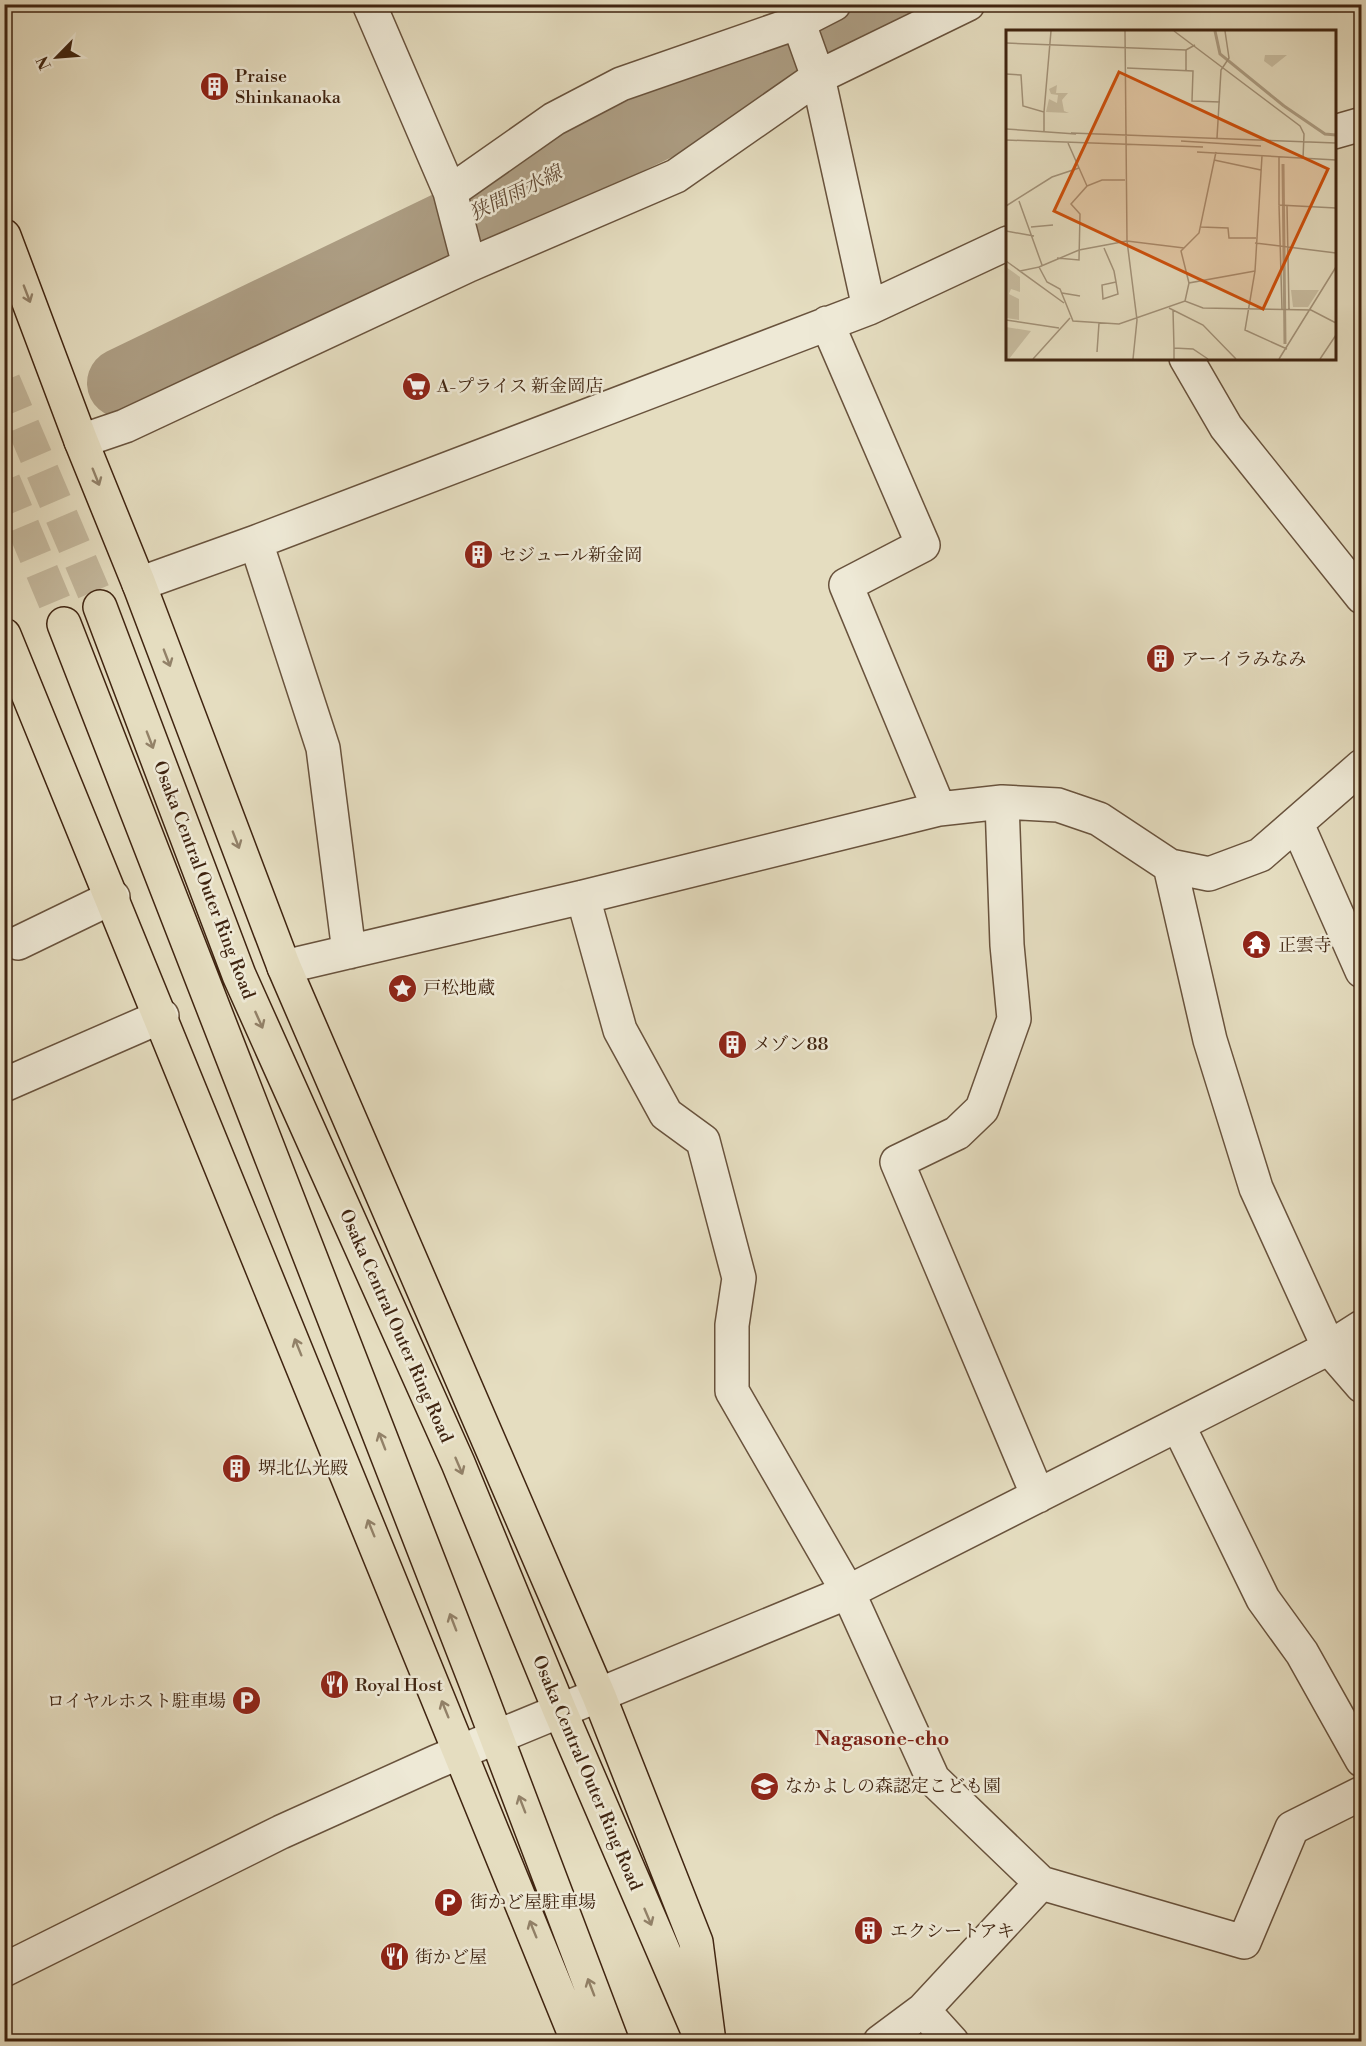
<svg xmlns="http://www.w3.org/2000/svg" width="1366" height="2046" viewBox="0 0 1366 2046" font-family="'Libre Bodoni','Noto Serif JP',serif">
<rect width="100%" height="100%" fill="#e5ddc0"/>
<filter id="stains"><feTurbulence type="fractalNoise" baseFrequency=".00333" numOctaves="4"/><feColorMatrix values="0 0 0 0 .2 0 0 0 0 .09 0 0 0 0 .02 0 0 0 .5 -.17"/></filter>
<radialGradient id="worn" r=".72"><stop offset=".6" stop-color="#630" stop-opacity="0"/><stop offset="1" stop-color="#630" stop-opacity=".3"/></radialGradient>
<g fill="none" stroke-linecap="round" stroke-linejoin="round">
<path stroke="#ad9e84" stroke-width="70" d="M 122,383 L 909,4"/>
<path stroke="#c4b89d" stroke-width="33" stroke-dasharray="33 16" stroke-linecap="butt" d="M 4,381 L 100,607
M 4,481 L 64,624"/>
<defs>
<path id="minor" d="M 792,4 L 818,77 L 869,308
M 1334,132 L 1362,124
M 450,192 L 554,119 L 621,84 L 799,22 L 834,4
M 469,265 L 676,176 L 818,77 L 968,4
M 827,323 L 923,545 L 846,585 L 939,809
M 1186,358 L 1226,427 L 1362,597
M 81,441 L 125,426 L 469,265 L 450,192 L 369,4
M 256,542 L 323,748 L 349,952
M 139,584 L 256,542 L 869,308 L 1008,243
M 1002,802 L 1007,945 L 1014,1019 L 982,1109 L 957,1133 L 897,1162 L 1038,1496
M 1297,824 L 1362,971
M 1170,866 L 1210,1040 L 1256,1188 L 1329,1348 L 1362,1386
M 583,897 L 620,1030 L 666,1114 L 703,1141 L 739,1278 L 732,1325 L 732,1391 L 848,1592 L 933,1779 L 1041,1883
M 18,943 L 113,897
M 284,967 L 583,897 L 939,809 L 1002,802 L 1058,805 L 1099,819 L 1170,866 L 1209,874 L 1260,855 L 1362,766
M 4,1085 L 162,1016
M 1178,1425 L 1263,1599 L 1302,1653 L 1362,1760
M 4,1970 L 281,1832 L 436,1762 L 848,1592 L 1329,1348 L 1362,1327
M 923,2010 L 952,2042
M 880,2042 L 923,2010 L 1041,1883 L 1244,1942 L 1292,1828 L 1362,1793"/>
<path id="major" d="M 4,236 L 81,441 L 139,584 L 284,967 L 599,1696 L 696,1942 L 709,2042
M 100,607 L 239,975 L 458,1463 L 560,1711 L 697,2029
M 64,624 L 476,1683 L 612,2042
M 4,635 C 199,1102 390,1571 578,2042"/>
</defs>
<use href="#minor" stroke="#69533d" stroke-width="36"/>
<use href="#major" stroke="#402511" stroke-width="36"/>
<use href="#minor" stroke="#eee9d6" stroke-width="33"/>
<use href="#major" stroke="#e5ddc0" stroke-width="33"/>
</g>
<defs><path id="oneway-shaft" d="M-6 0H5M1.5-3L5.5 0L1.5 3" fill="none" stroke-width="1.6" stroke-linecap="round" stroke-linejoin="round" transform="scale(1.5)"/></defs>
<g stroke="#928168">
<use href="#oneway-shaft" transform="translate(27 294) rotate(69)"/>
<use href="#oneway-shaft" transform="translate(96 477) rotate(68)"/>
<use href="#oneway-shaft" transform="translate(167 658) rotate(69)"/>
<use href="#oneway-shaft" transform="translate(150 740) rotate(69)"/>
<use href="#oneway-shaft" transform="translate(236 840) rotate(69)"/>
<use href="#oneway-shaft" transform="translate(259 1020) rotate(66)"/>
<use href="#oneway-shaft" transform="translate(298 1347) rotate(-112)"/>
<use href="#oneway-shaft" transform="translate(382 1441) rotate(-111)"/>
<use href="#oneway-shaft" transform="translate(459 1466) rotate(67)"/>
<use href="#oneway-shaft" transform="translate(371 1528) rotate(-112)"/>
<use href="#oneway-shaft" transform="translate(453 1622) rotate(-111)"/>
<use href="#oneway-shaft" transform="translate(445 1709) rotate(-112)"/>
<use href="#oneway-shaft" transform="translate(522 1804) rotate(-111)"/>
<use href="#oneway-shaft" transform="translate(648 1917) rotate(67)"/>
<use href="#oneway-shaft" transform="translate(533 1929) rotate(-112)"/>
<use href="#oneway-shaft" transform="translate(591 1987) rotate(-111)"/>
</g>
<defs>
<symbol id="building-disc" viewBox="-11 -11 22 22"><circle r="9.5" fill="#8f2418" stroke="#eee9d6"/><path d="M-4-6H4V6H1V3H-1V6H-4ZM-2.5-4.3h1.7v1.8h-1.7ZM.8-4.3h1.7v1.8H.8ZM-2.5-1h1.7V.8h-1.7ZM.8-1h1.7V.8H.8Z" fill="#fff"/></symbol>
<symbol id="supermarket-disc" viewBox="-11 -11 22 22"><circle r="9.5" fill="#8f2418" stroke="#eee9d6"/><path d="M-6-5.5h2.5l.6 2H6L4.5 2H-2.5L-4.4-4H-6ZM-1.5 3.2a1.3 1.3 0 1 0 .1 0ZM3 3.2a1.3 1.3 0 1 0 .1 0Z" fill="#fff"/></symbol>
<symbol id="temple-disc" viewBox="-11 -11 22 22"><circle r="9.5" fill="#8f2418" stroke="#eee9d6"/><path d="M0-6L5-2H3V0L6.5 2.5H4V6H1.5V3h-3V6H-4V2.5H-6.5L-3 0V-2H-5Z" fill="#fff"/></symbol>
<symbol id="sight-disc" viewBox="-11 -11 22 22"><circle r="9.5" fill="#8f2418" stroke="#eee9d6"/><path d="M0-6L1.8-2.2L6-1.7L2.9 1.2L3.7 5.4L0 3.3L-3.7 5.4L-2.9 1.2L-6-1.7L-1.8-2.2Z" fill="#fff"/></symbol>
<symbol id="restaurant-disc" viewBox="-11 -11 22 22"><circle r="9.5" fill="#8f2418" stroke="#eee9d6"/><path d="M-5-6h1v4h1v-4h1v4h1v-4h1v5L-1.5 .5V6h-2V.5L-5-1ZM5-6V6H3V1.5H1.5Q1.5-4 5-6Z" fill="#fff"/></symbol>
<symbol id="parking-disc" viewBox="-11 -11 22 22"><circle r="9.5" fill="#8f2418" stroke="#eee9d6"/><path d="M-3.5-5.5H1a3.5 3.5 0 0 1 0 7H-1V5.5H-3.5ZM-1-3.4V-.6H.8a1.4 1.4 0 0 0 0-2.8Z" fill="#fff"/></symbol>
<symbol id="school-disc" viewBox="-11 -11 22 22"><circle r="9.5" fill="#8f2418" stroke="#eee9d6"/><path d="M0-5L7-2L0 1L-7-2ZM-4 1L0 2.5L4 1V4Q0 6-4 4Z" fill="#fff"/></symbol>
</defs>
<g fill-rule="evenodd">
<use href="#building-disc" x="198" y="70" width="33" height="33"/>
<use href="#supermarket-disc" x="400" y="370" width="33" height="33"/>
<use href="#building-disc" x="462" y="538" width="33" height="33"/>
<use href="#building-disc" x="1144" y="642" width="33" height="33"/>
<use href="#temple-disc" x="1240" y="928" width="33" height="33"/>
<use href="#sight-disc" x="386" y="972" width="33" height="33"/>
<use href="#building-disc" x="716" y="1028" width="33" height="33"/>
<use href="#building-disc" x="220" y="1452" width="33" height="33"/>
<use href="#restaurant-disc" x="318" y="1668" width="33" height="33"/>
<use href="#parking-disc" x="230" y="1684" width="33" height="33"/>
<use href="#school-disc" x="748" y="1770" width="33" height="33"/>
<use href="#parking-disc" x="432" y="1886" width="33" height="33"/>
<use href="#building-disc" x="852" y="1914" width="33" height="33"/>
<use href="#restaurant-disc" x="378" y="1940" width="33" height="33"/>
</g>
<g text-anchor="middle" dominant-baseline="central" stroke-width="5" stroke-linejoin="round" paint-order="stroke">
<g font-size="18" fill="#402511" stroke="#eee9d6" text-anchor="start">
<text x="235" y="76">Praise<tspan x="235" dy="21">Shinkanaoka</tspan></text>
<text x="437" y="386">A-プライス 新金岡店</text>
<text x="499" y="555">セジュール新金岡</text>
<text x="1181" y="659">アーイラみなみ</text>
<text x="1278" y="945">正雲寺</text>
<text x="423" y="988">戸松地蔵</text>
<text x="753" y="1044">メゾン88</text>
<text x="258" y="1468">堺北仏光殿</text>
<text x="355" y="1685">Royal Host</text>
<text x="226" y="1701" text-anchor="end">ロイヤルホスト駐車場</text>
<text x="785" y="1786">なかよしの森認定こども園</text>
<text x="470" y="1902">街かど屋駐車場</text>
<text x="890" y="1931">エクシートアキ</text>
<text x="415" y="1957">街かど屋</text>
</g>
<g font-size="18" fill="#402511" stroke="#eee9d6">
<text transform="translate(204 880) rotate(69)">Osaka Central Outer Ring Road</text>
<text transform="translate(396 1326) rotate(66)">Osaka Central Outer Ring Road</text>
<text transform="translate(587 1773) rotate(67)">Osaka Central Outer Ring Road</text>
</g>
<g font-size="20" font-style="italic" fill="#614934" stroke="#eee9d6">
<text transform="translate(516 194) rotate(-26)">狭間雨水線</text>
</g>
<g font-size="20" font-weight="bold" fill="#7a1f14" stroke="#eee9d6">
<text x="882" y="1739">Nagasone-cho</text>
</g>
</g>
<g transform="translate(1006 30)">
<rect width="330" height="330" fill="#e5ddc0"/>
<path d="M 51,55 L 50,63 L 62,63 L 56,70 L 58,81 L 63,83 L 40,82 L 43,69 L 51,73 L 52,65 L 45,64 L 43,59 Z" fill="#c9bea2"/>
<path d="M 259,25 L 281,25 L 266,37 L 258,31 ZM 0,237 L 14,247 L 14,262 L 5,259 L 3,264 L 13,269 L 13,290 L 0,288 ZM 285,260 L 313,260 L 302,277 L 287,277 ZM 0,297 L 25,301 L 3,329 L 0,329 Z" fill="#c9bea2"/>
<path fill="none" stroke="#ad9e84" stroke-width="3" d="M 209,1 L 214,24 L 278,76M 278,76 L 319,104 L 330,105M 277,134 L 279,314"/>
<path fill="none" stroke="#a3937a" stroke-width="1.5" d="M 119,1 L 121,211 L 131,290 L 127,329M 168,1 L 294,96 L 298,104 L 297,129M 0,13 L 180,20 L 189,15M 121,38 L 187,41 L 186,71 L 214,72M 180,40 L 180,20M 0,44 L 15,45 L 17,76 L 38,82 L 38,101M 38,82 L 45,1M 0,99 L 70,104M 65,103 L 330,113M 211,108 L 215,40 L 223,28 L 219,1M 0,110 L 197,117M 175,111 L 255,116M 191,122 L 330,130M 256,126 L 249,241 L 239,300 L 281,319M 273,127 L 273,175 L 330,178M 208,130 L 255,140M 81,156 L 96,150 L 119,150M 13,171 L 36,235M 273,175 L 276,279M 0,176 L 46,147 L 73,138M 281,176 L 283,279M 25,197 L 47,195M 195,197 L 222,198 L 223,208 L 250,208M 0,201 L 28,206M 249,213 L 330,223M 98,218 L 108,241 L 110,252 L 112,264 L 97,269 L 96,255 L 110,252M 51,228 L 73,230 L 74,184 L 65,174 L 81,156 L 62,113M 0,231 L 58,273M 33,237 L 73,220 L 121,211 L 178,218M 14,241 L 33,237 L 41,252 L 54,259 L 67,291 L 113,294 L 179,271 L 197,278 L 305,280 L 330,293M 183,253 L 175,221 L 193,203 L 210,122M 56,263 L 74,266M 179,271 L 183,253 L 249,241M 163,278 L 197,295 L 230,329M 167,280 L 168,318M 0,290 L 53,298M 91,322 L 93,293M 27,329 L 64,288M 168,329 L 168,318 L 187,319 L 202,329M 273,329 L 330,237M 314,329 L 330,305"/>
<path fill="#cf510d" fill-opacity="0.15" stroke="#cf510d" stroke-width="3" d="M 113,42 L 322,139 L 257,279 L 48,181 Z"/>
<rect width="330" height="330" fill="none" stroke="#402511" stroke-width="3"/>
</g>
<rect width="1366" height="2046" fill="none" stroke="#e5ddc0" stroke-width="24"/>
<rect x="6" y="6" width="1354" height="2034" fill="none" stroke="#402511" stroke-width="3"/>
<rect x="12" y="12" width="1342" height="2022" fill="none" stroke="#402511" stroke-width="1.5"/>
<g transform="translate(57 57) rotate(245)" stroke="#eee9d6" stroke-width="4.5" paint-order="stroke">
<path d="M0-4.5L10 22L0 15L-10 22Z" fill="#402511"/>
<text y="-9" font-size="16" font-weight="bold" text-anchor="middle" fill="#402511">N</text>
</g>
<rect width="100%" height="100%" filter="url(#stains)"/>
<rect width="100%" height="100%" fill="url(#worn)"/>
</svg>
